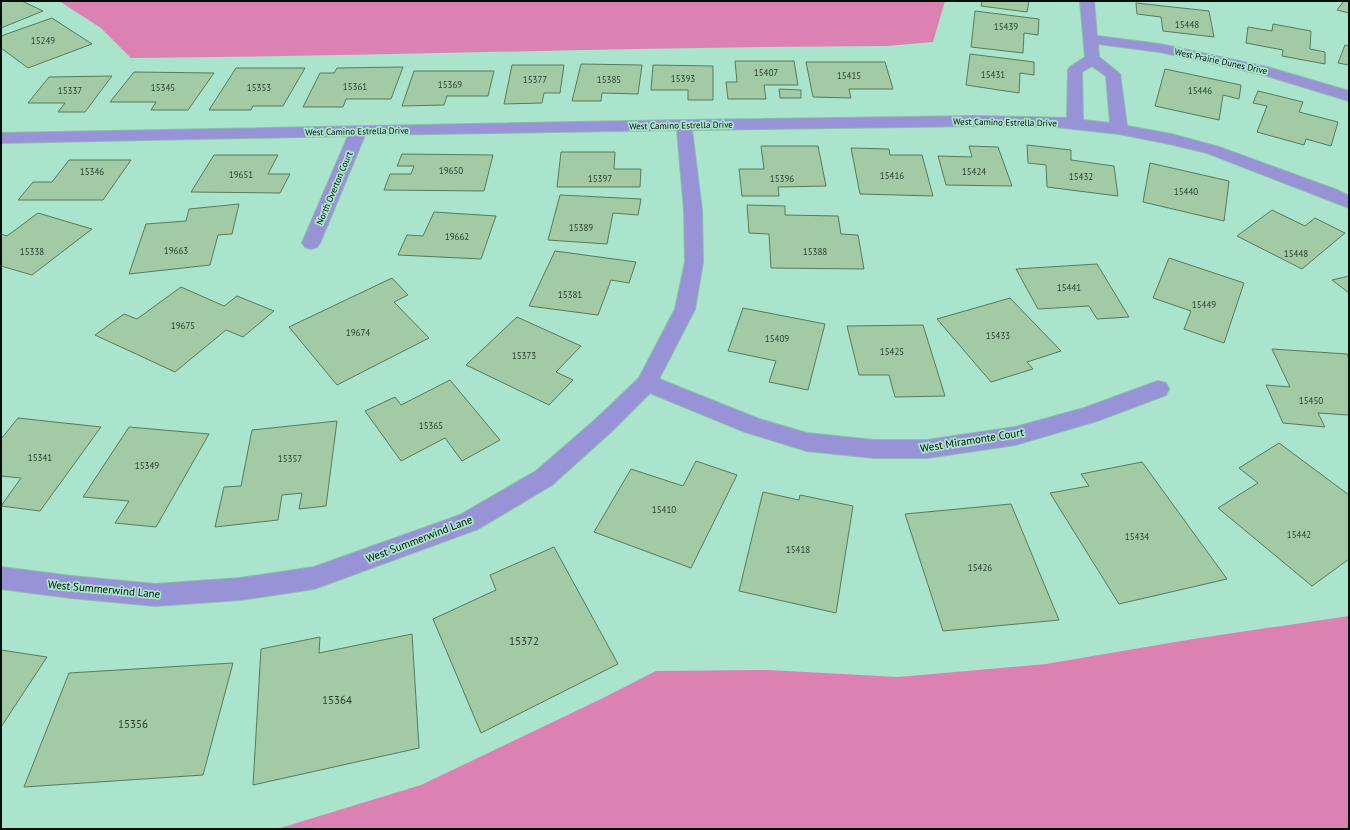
<svg xmlns="http://www.w3.org/2000/svg" width="1350" height="830" viewBox="0 0 1350 830" font-family="'PT Sans',sans-serif">
<rect width="100%" height="100%" fill="#aae4cc"/>
<path fill="#dc82b2" d="M 59,1 L 945,1 L 933,42 L 887,46 C 635,47 383,56 131,58 L 101,28 Z
M 1349,616 L 1349,829 L 277,829 L 421,785 L 601,699 L 656,671 L 768,670 L 898,677 L 1046,664 L 1193,639 Z"/>
<path fill="#a1caa5" stroke="#567c5b" d="M 1,1 L 22,1 L 43,11 L 1,28 Z
M 982,1 L 1029,1 L 1027,12 L 981,6 Z
M 1344,1 L 1349,1 L 1349,13 L 1337,10 Z
M 1136,3 L 1209,11 L 1214,37 L 1163,31 L 1161,17 L 1137,14 Z
M 975,11 L 1039,19 L 1038,35 L 1024,33 L 1023,53 L 971,47 Z
M 52,18 L 92,44 L 28,68 L 1,48 L 1,36 Z
M 1273,24 L 1311,31 L 1310,49 L 1325,52 L 1325,64 L 1282,56 L 1283,50 L 1246,43 L 1248,27 L 1272,31 Z
M 1345,45 L 1349,46 L 1349,65 L 1338,63 Z
M 970,54 L 1034,62 L 1034,75 L 1020,73 L 1019,93 L 966,85 Z
M 735,61 L 794,61 L 798,85 L 764,85 L 766,99 L 728,99 L 726,82 L 737,82 Z
M 806,62 L 885,62 L 893,89 L 849,89 L 851,98 L 813,97 Z
M 581,64 L 642,65 L 638,94 L 602,93 L 601,101 L 572,101 Z
M 512,65 L 564,65 L 560,93 L 544,93 L 542,103 L 504,104 Z
M 653,65 L 713,66 L 713,100 L 688,100 L 688,90 L 651,90 Z
M 403,67 L 391,99 L 346,99 L 343,107 L 303,107 L 320,73 L 334,73 L 337,68 Z
M 236,68 L 305,68 L 283,106 L 253,106 L 251,110 L 209,110 Z
M 1165,69 L 1241,85 L 1239,99 L 1223,95 L 1219,120 L 1155,106 Z
M 414,71 L 494,71 L 488,96 L 447,96 L 444,105 L 402,106 Z
M 134,72 L 214,73 L 188,110 L 151,110 L 156,102 L 110,102 Z
M 112,76 L 85,112 L 58,112 L 65,103 L 28,103 L 49,77 Z
M 779,89 L 801,90 L 801,98 L 780,98 Z
M 1258,91 L 1303,102 L 1299,112 L 1338,122 L 1331,146 L 1306,139 L 1304,145 L 1257,132 L 1267,106 L 1253,103 Z
M 1027,145 L 1071,150 L 1071,160 L 1114,166 L 1118,196 L 1047,187 L 1046,165 L 1028,163 Z
M 761,146 L 818,146 L 826,186 L 778,187 L 779,196 L 742,196 L 739,169 L 764,169 Z
M 969,146 L 998,147 L 1012,186 L 946,185 L 938,156 L 972,157 Z
M 851,148 L 889,149 L 890,155 L 922,155 L 933,196 L 860,194 Z
M 561,152 L 615,152 L 614,169 L 641,169 L 640,187 L 557,187 Z
M 402,154 L 493,155 L 484,191 L 384,190 L 390,174 L 411,174 L 414,166 L 397,166 Z
M 214,155 L 278,155 L 268,174 L 290,174 L 280,193 L 191,192 Z
M 69,160 L 131,160 L 103,200 L 18,200 L 33,182 L 52,182 Z
M 1150,163 L 1229,181 L 1224,221 L 1143,202 Z
M 560,195 L 641,199 L 638,215 L 613,213 L 607,244 L 548,240 Z
M 239,204 L 232,234 L 218,235 L 210,265 L 129,274 L 146,224 L 186,221 L 189,209 Z
M 747,205 L 785,206 L 785,215 L 838,216 L 841,234 L 858,235 L 864,269 L 771,268 L 769,234 L 749,233 Z
M 1272,210 L 1305,226 L 1315,218 L 1345,233 L 1302,269 L 1237,236 Z
M 434,212 L 496,216 L 481,259 L 398,255 L 407,235 L 423,236 Z
M 38,213 L 92,229 L 32,275 L 1,266 L 1,234 L 7,236 Z
M 555,251 L 636,262 L 629,283 L 611,280 L 598,315 L 529,306 Z
M 1169,258 L 1244,283 L 1224,343 L 1184,329 L 1191,311 L 1153,298 Z
M 1097,264 L 1129,317 L 1097,319 L 1089,306 L 1038,309 L 1016,269 Z
M 1349,276 L 1349,293 L 1332,280 Z
M 392,278 L 408,295 L 394,302 L 429,338 L 337,385 L 289,327 Z
M 181,287 L 224,306 L 237,296 L 274,311 L 243,337 L 226,330 L 175,372 L 95,335 L 124,314 L 137,319 Z
M 1010,298 L 1061,351 L 1027,362 L 1033,369 L 991,382 L 937,319 Z
M 743,308 L 825,324 L 808,390 L 769,382 L 776,361 L 728,351 Z
M 517,317 L 581,346 L 556,372 L 573,380 L 549,405 L 466,365 Z
M 923,325 L 945,396 L 895,397 L 889,375 L 859,375 L 847,326 Z
M 1272,349 L 1347,354 L 1349,358 L 1349,415 L 1318,413 L 1325,427 L 1283,423 L 1266,385 L 1290,387 Z
M 450,380 L 500,440 L 462,461 L 445,438 L 401,461 L 365,411 L 395,397 L 401,405 Z
M 18,418 L 101,427 L 40,511 L 1,506 L 21,478 L 1,476 L 1,439 Z
M 337,421 L 326,506 L 299,509 L 302,493 L 282,495 L 278,520 L 215,527 L 224,487 L 241,486 L 252,430 Z
M 129,427 L 209,434 L 156,527 L 115,523 L 129,501 L 83,497 Z
M 1279,443 L 1349,495 L 1349,559 L 1312,586 L 1218,508 L 1258,483 L 1239,468 Z
M 696,461 L 737,475 L 691,568 L 594,532 L 631,469 L 683,486 Z
M 1142,462 L 1227,579 L 1119,604 L 1050,493 L 1089,486 L 1081,474 Z
M 763,492 L 799,500 L 800,495 L 853,506 L 836,613 L 739,591 Z
M 1011,504 L 1059,620 L 943,631 L 905,514 Z
M 554,547 L 618,664 L 481,733 L 433,619 L 496,590 L 490,575 Z
M 412,634 L 419,748 L 253,785 L 261,649 L 320,637 L 319,653 Z
M 1,650 L 47,657 L 1,727 Z
M 233,663 L 203,775 L 24,787 L 69,673 Z"/>
<g fill="none" stroke-linecap="round" stroke-linejoin="round">
<defs>
<path id="street" d="M 1080,1 L 1094,1 L 1097,36 L 1160,44 L 1267,67 L 1349,91 L 1349,101 L 1264,75 L 1160,52 L 1098,44 L 1099,57 L 1120,74 L 1127,126 L 1171,134 L 1219,147 L 1337,190 L 1349,196 L 1349,208 L 1207,153 L 1170,144 L 1119,134 L 1056,127 L 978,126 L 692,130 L 702,210 L 703,262 L 695,309 L 659,379 L 759,419 L 807,433 L 874,440 L 927,440 L 1015,427 L 1084,408 L 1158,381 L 1166,383 L 1169,389 L 1166,395 L 1097,421 L 1015,445 L 927,458 L 874,458 L 807,451 L 745,432 L 650,393 L 612,431 L 552,485 L 478,529 L 314,589 L 240,600 L 155,606 L 71,598 L 1,589 L 1,567 L 71,576 L 155,584 L 240,578 L 314,567 L 460,515 L 536,471 L 596,419 L 639,378 L 675,309 L 685,262 L 684,210 L 677,130 L 365,135 L 320,243 L 317,247 L 311,249 L 305,247 L 302,243 L 348,136 L 1,143 L 1,133 L 684,120 L 978,116 L 1067,118 L 1068,70 L 1070,67 L 1085,57 ZM 1092,66 L 1106,76 L 1110,123 L 1083,120 L 1082,72 Z"/>
</defs>
<use href="#street" stroke="#8bbea9" stroke-width="2"/>
<use href="#street" fill="#9892d7" fill-rule="evenodd"/>
</g>
<g text-anchor="middle" dominant-baseline="central" stroke-width="3.5" stroke-linejoin="round" paint-order="stroke">
<g font-size="9" fill="#283e2f">
<text x="1187" y="24">15448</text>
<text x="1006" y="26">15439</text>
<text x="43" y="40">15249</text>
<text x="766" y="72">15407</text>
<text x="993" y="74">15431</text>
<text x="849" y="75">15415</text>
<text x="683" y="78">15393</text>
<text x="535" y="79">15377</text>
<text x="609" y="79">15385</text>
<text x="450" y="84">15369</text>
<text x="355" y="86">15361</text>
<text x="163" y="87">15345</text>
<text x="259" y="87">15353</text>
<text x="70" y="90">15337</text>
<text x="1200" y="90">15446</text>
<text x="451" y="170">19650</text>
<text x="92" y="171">15346</text>
<text x="974" y="171">15424</text>
<text x="241" y="174">19651</text>
<text x="892" y="175">15416</text>
<text x="1081" y="176">15432</text>
<text x="600" y="178">15397</text>
<text x="782" y="178">15396</text>
<text x="1186" y="191">15440</text>
<text x="581" y="227">15389</text>
<text x="457" y="236">19662</text>
<text x="176" y="250">19663</text>
<text x="32" y="251">15338</text>
<text x="815" y="251">15388</text>
<text x="1296" y="253">15448</text>
<text x="1069" y="287">15441</text>
<text x="570" y="294">15381</text>
<text x="1204" y="304">15449</text>
<text x="183" y="325">19675</text>
<text x="358" y="332">19674</text>
<text x="998" y="335">15433</text>
<text x="777" y="338">15409</text>
<text x="892" y="351">15425</text>
<text x="524" y="355">15373</text>
<text x="1311" y="400">15450</text>
<text x="431" y="425">15365</text>
<text x="40" y="457">15341</text>
<text x="290" y="458">15357</text>
<text x="147" y="465">15349</text>
<text x="664" y="509">15410</text>
<text x="1299" y="534">15442</text>
<text x="1137" y="536">15434</text>
<text x="798" y="549">15418</text>
<text x="980" y="567">15426</text>
</g>
<g font-size="9" fill="#001008" stroke="#aae4cc">
<text transform="translate(1221 61) rotate(12)">West Prairie Dunes Drive</text>
<text transform="translate(1005 122) rotate(1)">West Camino Estrella Drive</text>
<text transform="translate(681 125) rotate(-1)">West Camino Estrella Drive</text>
<text transform="translate(357 131) rotate(-1)">West Camino Estrella Drive</text>
<text transform="translate(334 188) rotate(-67)">North Overton Court</text>
</g>
<g font-size="11" fill="#001008" stroke="#aae4cc">
<text transform="translate(972 440) rotate(-9)">West Miramonte Court</text>
<text transform="translate(419 539) rotate(-21)">West Summerwind Lane</text>
<text transform="translate(104 589) rotate(5)">West Summerwind Lane</text>
</g>
<g font-size="11" fill="#283e2f">
<text x="524" y="641">15372</text>
<text x="337" y="700">15364</text>
<text x="133" y="724">15356</text>
</g>
</g>
<rect width="1350" height="830" fill="none" stroke="#001008" stroke-width="4"/>
</svg>
